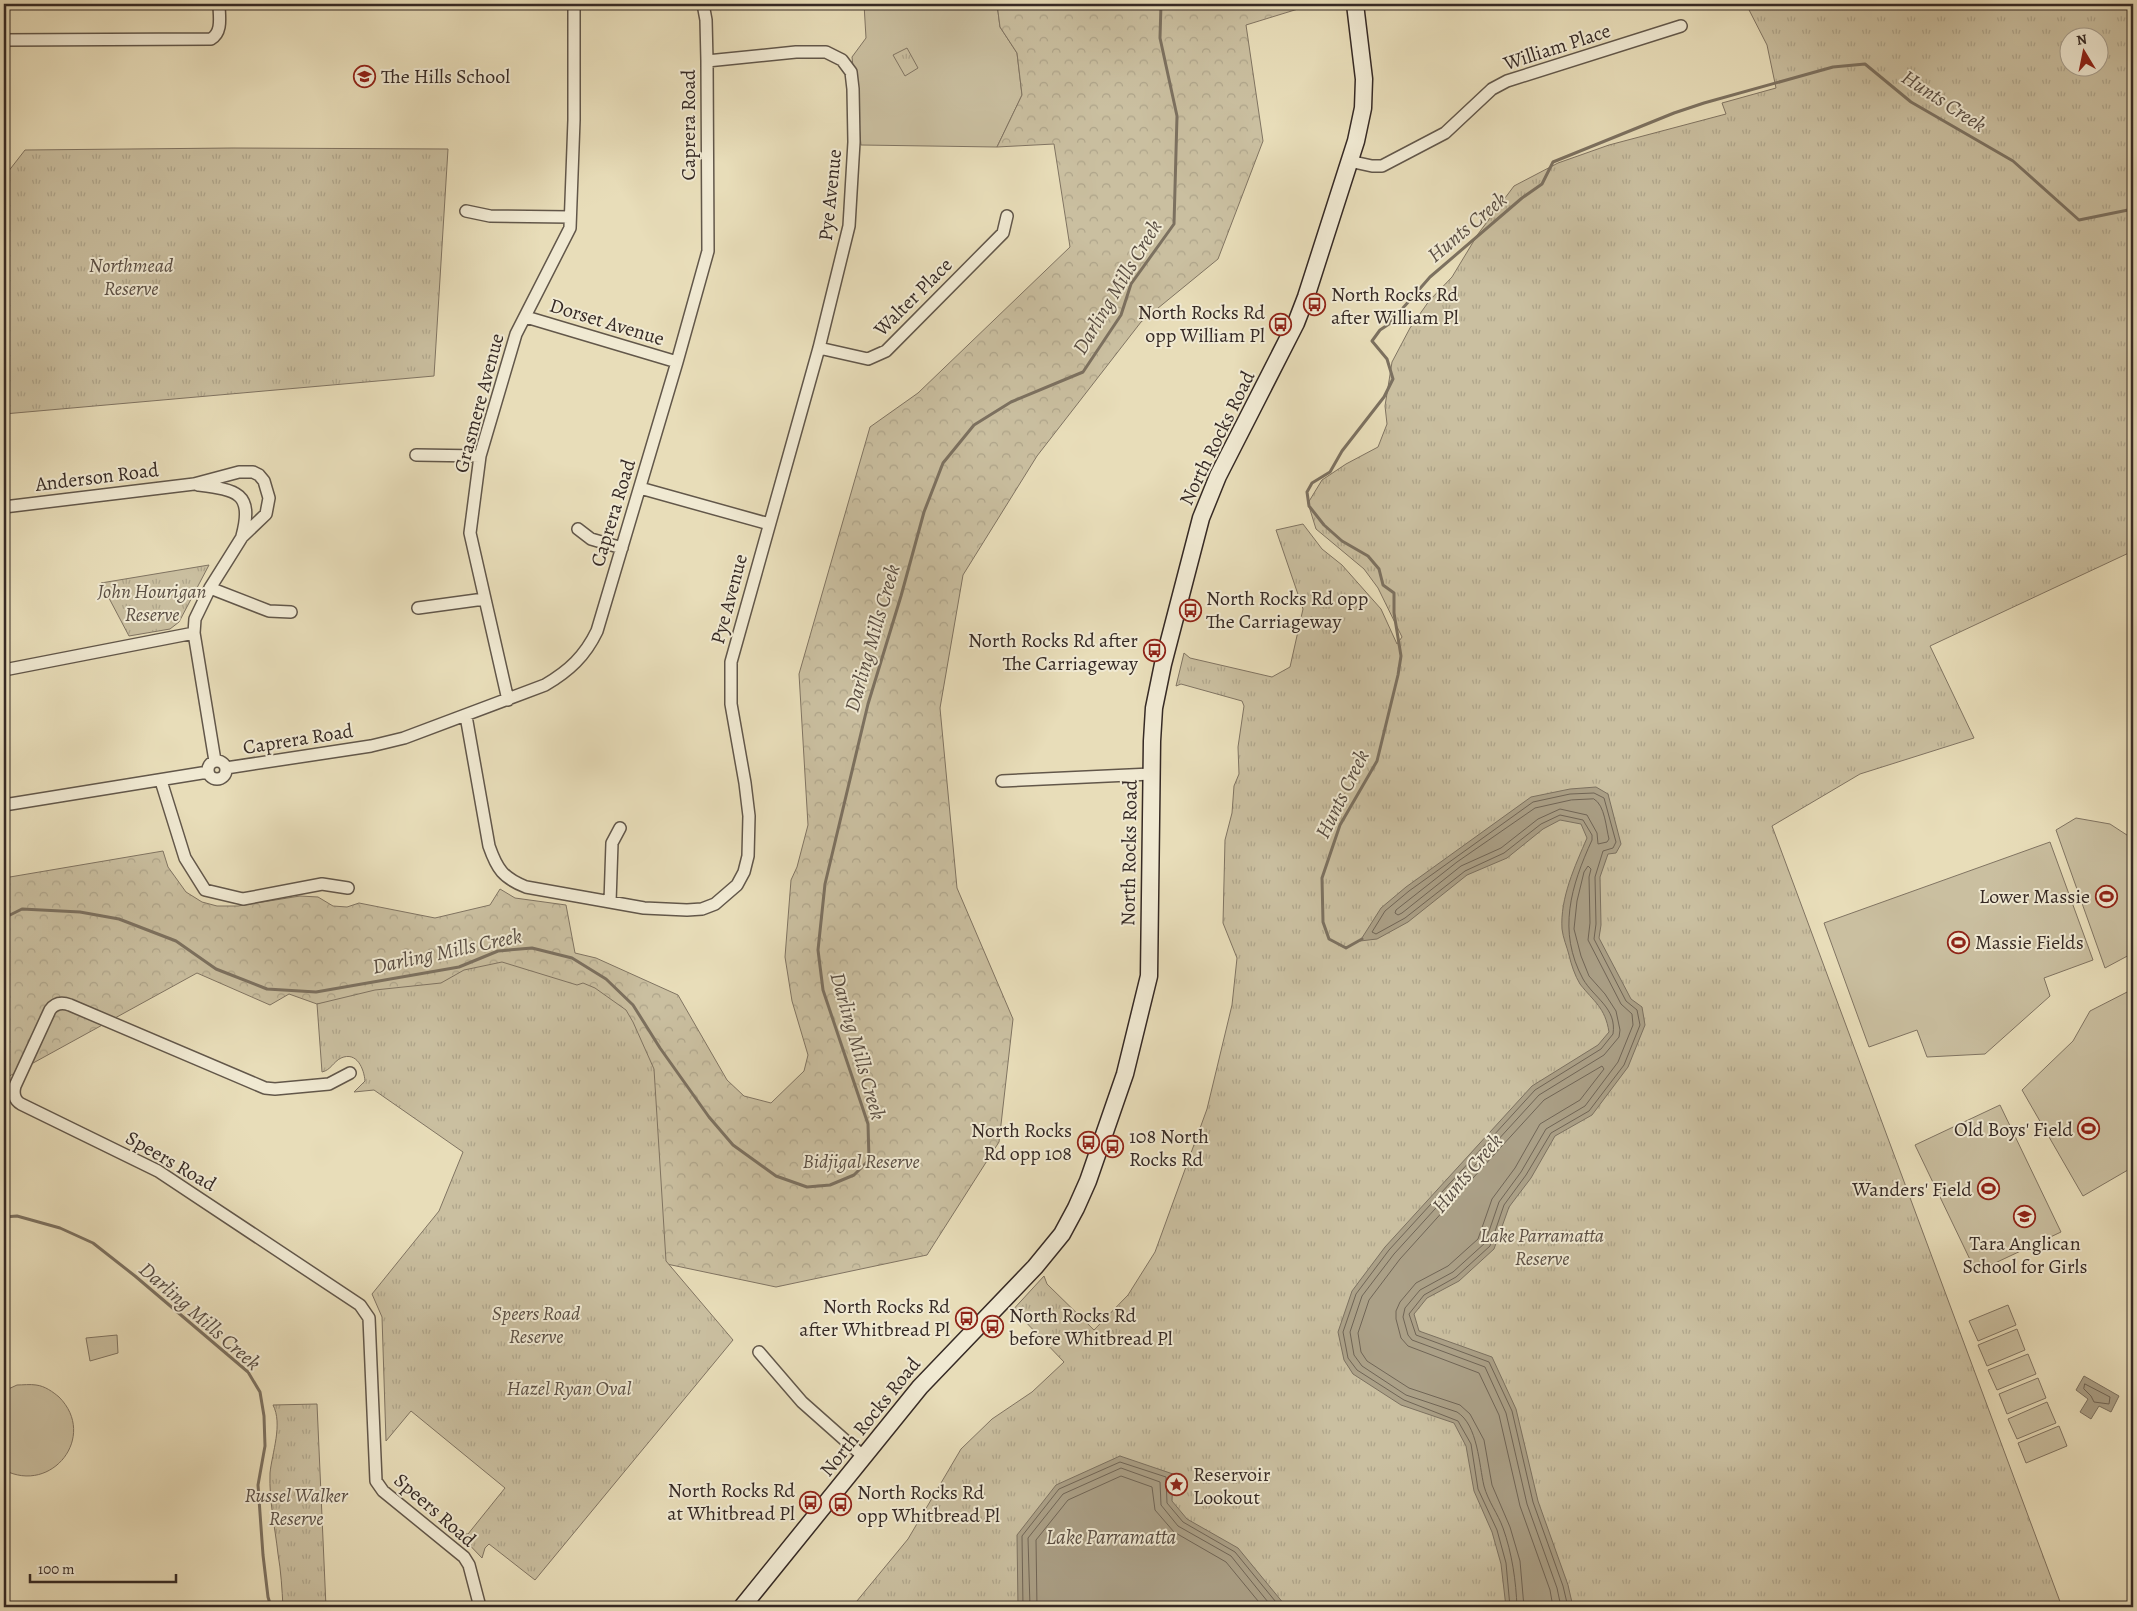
<svg xmlns="http://www.w3.org/2000/svg" width="2137" height="1611" viewBox="0 0 2137 1611" font-family="Alegreya,serif">
<defs>
<pattern id="forest-crowns" width="20" height="18" patternUnits="userSpaceOnUse" patternTransform="scale(1.25)"><rect width="20" height="18" fill="#cabfa0"/><path d="M2 6a3 3 0 1 1 6 0M12 15a3 3 0 1 1 6 0" fill="none" stroke="#aea48a"/></pattern>
<pattern id="park-tufts" width="24" height="20" patternUnits="userSpaceOnUse" patternTransform="scale(1.25)"><rect width="24" height="20" fill="#cabfa0"/><path d="M3 7l-1-3M5 7V3M7 7l1-3M15 17l-1-3M17 17v-4M19 17l1-3" fill="none" stroke="#aea48a"/></pattern>
</defs>
<rect width="100%" height="100%" fill="#e8ddb9"/>
<filter id="stains"><feTurbulence type="fractalNoise" baseFrequency=".004" numOctaves="4"/><feColorMatrix values="0 0 0 0 .2 0 0 0 0 .09 0 0 0 0 .02 0 0 0 .5 -.17"/></filter>
<radialGradient id="worn" r=".72"><stop offset=".6" stop-color="#630" stop-opacity="0"/><stop offset="1" stop-color="#630" stop-opacity=".3"/></radialGradient>
<path fill="#cabfa0" stroke="#807462" d="M 864,4 L 997,4 L 1000,27 L 1017,53 L 1022,95 L 997,147 L 861,145 L 852,57 L 866,38 Z
M 2076,818 L 2110,824 L 2133,839 L 2133,953 L 2105,968 L 2056,830 Z
M 2050,842 L 2093,960 L 2044,978 L 2050,996 L 1985,1054 L 1927,1057 L 1917,1030 L 1869,1047 L 1824,923 Z
M 2133,989 L 2133,1167 L 2083,1196 L 2022,1090 L 2073,1041 L 2090,1011 Z
M 2000,1105 L 2061,1232 L 1976,1272 L 1915,1145 Z
M 2008,1305 L 2016,1325 L 1978,1341 L 1969,1321 Z
M 2017,1329 L 2025,1350 L 1987,1366 L 1978,1345 Z
M 117,1335 L 118,1353 L 90,1361 L 86,1338 Z
M 2028,1354 L 2036,1374 L 1997,1390 L 1988,1370 Z
M 2038,1378 L 2046,1398 L 2007,1414 L 1999,1394 Z
M 17,1385 C 23,1385 30,1384 36,1385 C 45,1386 53,1392 59,1397 C 98,1436 52,1495 4,1470 L 4,1391 Z
M 2047,1402 L 2056,1423 L 2017,1439 L 2008,1419 Z
M 2059,1426 L 2067,1446 L 2026,1463 L 2018,1443 Z"/>
<path fill="url(#forest-crowns)" stroke="#807462" d="M 997,4 L 1292,4 L 1298,9 L 1246,25 L 1263,141 L 1218,259 L 1141,322 L 1037,456 L 963,575 L 940,708 L 957,888 L 1013,1019 L 999,1142 L 927,1255 L 776,1287 L 662,1263 L 331,1002 L 317,1004 L 289,994 L 270,1005 L 197,973 L 4,1079 L 4,878 L 163,851 L 168,867 L 186,892 L 202,902 L 217,906 L 238,906 L 300,896 L 318,897 L 333,906 L 347,907 L 359,903 L 435,918 L 490,905 L 500,889 L 515,898 L 566,905 L 575,953 L 596,958 L 678,995 L 727,1080 L 744,1096 L 771,1103 L 804,1071 L 808,1055 L 792,1001 L 785,957 L 791,880 L 797,867 L 808,825 L 799,674 L 870,427 L 918,393 L 1070,247 L 1054,144 L 997,147 L 1022,95 L 1017,53 L 1000,27 Z"/>
<path fill="url(#park-tufts)" stroke="#807462" fill-rule="evenodd" d="M 1746,4 L 2133,4 L 2133,551 L 1930,646 L 1974,738 L 1860,774 L 1772,826 L 2062,1607 L 852,1607 L 908,1539 L 961,1449 L 992,1419 L 1032,1392 L 1064,1362 L 1019,1315 L 1010,1313 L 1044,1276 L 1047,1284 L 1094,1330 L 1128,1295 L 1155,1252 L 1207,1109 L 1232,1005 L 1237,958 L 1223,923 L 1225,840 L 1232,813 L 1234,786 L 1239,774 L 1238,747 L 1244,706 L 1242,701 L 1181,684 L 1176,686 L 1184,653 L 1190,658 L 1272,677 L 1290,667 L 1303,609 L 1276,530 L 1303,524 L 1322,549 L 1342,565 L 1381,609 L 1397,644 L 1402,637 L 1378,588 L 1364,569 L 1316,529 L 1308,503 L 1322,480 L 1346,464 L 1378,447 L 1387,424 L 1385,406 L 1392,362 L 1410,328 L 1429,301 L 1452,277 L 1478,234 L 1514,186 L 1558,163 L 1609,145 L 1726,114 L 1722,103 L 1776,88 L 1767,45 ZM 2070,38 L 2100,38 L 2100,68 L 2070,68 Z
M 907,48 L 918,68 L 905,76 L 893,55 Z
M 233,148 L 448,149 L 434,376 L 4,414 L 4,224 L 6,221 L 4,177 L 25,150 Z
M 209,565 L 179,622 L 170,629 L 129,636 L 101,583 Z
M 502,962 L 577,985 L 583,983 L 595,988 L 626,1010 L 633,1022 L 654,1069 L 666,1261 L 733,1340 L 535,1580 L 489,1544 L 485,1548 L 482,1558 L 459,1534 L 468,1534 L 505,1488 L 411,1411 L 386,1441 L 382,1317 L 372,1294 L 439,1211 L 463,1152 L 374,1090 L 354,1092 L 365,1081 C 364,1069 357,1051 341,1058 C 333,1062 331,1070 322,1072 L 317,1004 L 375,990 L 441,983 L 464,970 Z
M 317,1404 L 326,1607 L 283,1607 C 282,1589 281,1571 278,1554 C 275,1527 269,1501 270,1473 C 272,1453 283,1424 273,1405 Z"/>
<path fill="#aba087" stroke="#7c7160" d="M 1596,787 L 1608,794 L 1621,844 L 1616,853 L 1608,854 L 1600,877 L 1601,925 L 1599,938 L 1631,999 L 1642,1007 L 1645,1025 L 1628,1067 L 1592,1115 L 1555,1136 L 1531,1178 L 1509,1207 L 1494,1249 L 1459,1281 L 1427,1298 L 1414,1314 L 1419,1331 L 1492,1357 L 1516,1409 L 1538,1501 L 1568,1585 L 1573,1607 L 1506,1607 L 1501,1564 L 1492,1532 L 1474,1491 L 1466,1446 L 1454,1423 L 1401,1405 L 1353,1374 L 1344,1360 L 1338,1332 L 1352,1291 L 1385,1247 L 1532,1086 L 1598,1045 L 1609,1032 C 1605,1007 1594,1002 1580,984 C 1575,976 1571,964 1569,955 C 1567,947 1563,938 1562,929 C 1560,898 1575,866 1587,838 L 1581,824 L 1560,820 L 1543,829 L 1507,858 L 1467,875 L 1408,922 L 1377,939 L 1360,941 L 1381,908 L 1406,887 L 1531,797 L 1570,789 Z
M 2084,1376 L 2119,1396 L 2111,1412 L 2099,1406 L 2091,1419 L 2080,1412 L 2088,1399 L 2076,1390 Z
M 1120,1456 L 1173,1474 L 1172,1501 L 1187,1519 L 1238,1548 L 1284,1604 L 1289,1607 L 1018,1607 L 1017,1535 L 1056,1485 Z"/>
<g fill="none" stroke-linecap="round" stroke-linejoin="round">
<path stroke="#706556" stroke-width="1" d="M 1594,799 C 1605,805 1606,828 1609,839 L 1607,842 L 1598,844 L 1597,833 L 1587,815 L 1560,809 L 1538,819 L 1501,848 L 1461,866 L 1402,913 L 1398,915 L 1395,913 L 1396,910 L 1457,862 L 1535,808 L 1571,800 Z
M 2085,1384 L 2110,1397 L 2109,1404 L 2094,1402 L 2091,1396 L 2084,1389 Z
M 1023,1607 L 1022,1536 L 1059,1489 L 1120,1462 L 1166,1477 L 1167,1503 L 1183,1522 L 1235,1552 L 1280,1607
M 1030,1607 L 1028,1538 L 1063,1494 L 1121,1468 L 1160,1482 L 1161,1505 L 1178,1526 L 1231,1556 L 1272,1607
M 1037,1607 L 1036,1540 L 1068,1500 L 1121,1476 L 1152,1487 L 1155,1510 L 1174,1532 L 1226,1562 L 1263,1607
M 1510,1607 L 1506,1563 L 1497,1530 L 1478,1489 L 1471,1444 L 1458,1421 L 1404,1400 L 1357,1370 L 1348,1358 L 1343,1332 L 1356,1294 L 1389,1250 L 1535,1090 L 1601,1049 L 1613,1034 C 1617,1008 1594,998 1583,979 C 1557,931 1571,886 1592,840 L 1592,835 L 1583,820 L 1560,815 L 1541,824 L 1504,853 L 1465,871 L 1405,918 L 1376,934 L 1372,932 L 1385,911 L 1409,891 L 1533,802 L 1570,794 L 1594,793 L 1604,798 L 1616,842 L 1613,848 L 1603,851 L 1595,877 L 1596,924 L 1594,939 L 1626,1001 L 1637,1010 L 1640,1025 L 1624,1065 L 1589,1111 L 1551,1133 L 1526,1175 L 1504,1205 L 1490,1246 L 1456,1277 L 1424,1295 L 1409,1314 L 1416,1335 L 1489,1362 L 1512,1411 L 1533,1502 L 1563,1586 L 1568,1607
M 1517,1607 C 1516,1581 1512,1553 1503,1528 C 1498,1514 1488,1501 1484,1486 C 1479,1465 1478,1425 1457,1412 L 1406,1395 L 1362,1366 L 1354,1355 L 1350,1332 L 1362,1296 L 1394,1254 L 1496,1142 L 1539,1095 L 1604,1055 L 1619,1037 L 1620,1030 L 1616,1011 L 1605,994 L 1589,976 L 1581,956 L 1574,929 L 1577,901 L 1584,872 L 1588,866 L 1591,869 L 1589,877 L 1590,923 L 1588,940 L 1621,1004 L 1632,1014 L 1633,1025 L 1618,1062 L 1585,1106 L 1546,1129 L 1521,1172 L 1499,1202 L 1485,1243 L 1453,1272 L 1420,1290 L 1405,1308 L 1403,1317 L 1408,1335 L 1412,1340 L 1485,1367 L 1506,1413 L 1527,1504 L 1557,1588 L 1561,1607
M 1524,1607 L 1520,1561 L 1510,1527 L 1492,1485 L 1484,1440 L 1470,1414 L 1460,1405 L 1409,1388 L 1367,1361 L 1361,1352 L 1358,1333 L 1369,1300 L 1400,1259 L 1501,1147 L 1544,1100 L 1602,1066 L 1604,1069 L 1580,1100 L 1540,1124 L 1515,1168 L 1492,1199 L 1478,1239 L 1448,1266 L 1416,1283 L 1400,1302 L 1396,1311 L 1396,1319 L 1401,1338 L 1408,1346 L 1479,1373 L 1499,1415 L 1520,1506 L 1550,1590 L 1553,1607"/>
<path stroke="#7c7160" stroke-width="3" d="M 4,921 L 8,916 L 22,909 L 80,912 L 119,919 L 176,941 L 216,969 L 267,989 L 316,992 L 459,967 L 498,951 L 532,948 L 572,958 L 606,979 L 633,1005 L 660,1048 L 709,1117 L 733,1145 L 776,1176 L 807,1187 L 830,1185 L 854,1175 L 869,1160 L 868,1124 L 823,990 L 818,950 L 825,884 L 868,704 L 901,596 L 924,512 L 943,463 L 974,425 L 1011,402 L 1083,372 L 1121,315 L 1131,284 L 1174,224 L 1177,116 L 1160,38 L 1161,4
M 1362,939 L 1346,948 L 1329,939 L 1323,922 L 1322,878 L 1340,825 L 1377,761 L 1398,675 L 1401,656 L 1394,613 L 1394,593 L 1383,585 L 1379,569 L 1368,556 L 1342,541 L 1324,525 L 1309,506 L 1307,492 L 1312,483 L 1330,472 L 1342,451 L 1384,397 L 1393,379 L 1387,359 L 1372,341 L 1380,330 L 1389,324 L 1430,277 L 1522,198 L 1542,184 L 1553,162 L 1674,113 L 1704,103 L 1833,67 L 1865,64 L 1911,102 L 2013,161 L 2079,220 L 2133,209
M 4,1217 L 17,1216 L 60,1228 L 93,1243 L 135,1276 L 248,1372 L 260,1392 L 264,1416 L 265,1446 L 258,1485 L 263,1555 L 268,1597 L 271,1607"/>
<defs>
<path id="street" d="M 4,40 L 211,39 C 223,32 219,16 219,4
M 1349,161 L 1372,166 L 1382,166 L 1445,133 L 1492,89 L 1507,81 L 1681,26
M 466,211 L 490,216 L 570,217
M 526,317 L 677,362
M 819,348 L 868,359 L 886,351 L 1003,233 L 1007,216
M 416,455 L 480,456
M 198,485 C 236,490 254,492 242,536
M 640,488 L 769,524
M 4,507 L 194,484 L 239,472 L 253,472 L 259,475 L 264,481 L 269,498 L 266,514 L 242,537 L 227,561 L 210,588 L 195,619 L 194,633 L 215,761
M 578,529 L 591,539 L 622,548
M 210,588 L 269,611 L 291,612
M 418,608 L 484,599
M 4,670 L 194,633
M 508,700 L 470,533 L 480,456 L 516,334 L 570,228 L 574,120 L 574,4
M 466,716 L 489,846 C 497,869 503,878 526,887 L 644,908 L 687,910 L 702,909 L 715,904 L 737,885 L 744,872 L 748,856 L 749,816 L 745,783 L 731,704 L 731,662 L 819,348 L 849,226 L 854,142 L 853,89 L 851,72 L 842,60 L 826,52 L 796,52 L 707,61
M208 770a9 9 0 1 1 18 0a9 9 0 1 1-18 0Z
M 226,768 L 371,746 L 404,738 L 545,685 C 569,671 585,656 597,631 L 677,362 L 708,251 L 707,61 L 706,20 L 703,4
M 161,781 L 185,858 L 205,890 L 243,899 L 322,884 L 348,888
M 1002,781 L 1151,774
M 4,805 L 208,772
M 610,902 L 612,843 L 620,828
M 350,1073 L 329,1084 L 275,1089 L 265,1088 L 70,1005 C 62,1002 55,1003 50,1010 L 15,1086 C 13,1093 14,1100 21,1104 L 158,1171 L 360,1305 L 369,1318 L 376,1481 L 383,1491 L 464,1557 L 469,1565 L 480,1607
M 759,1352 L 802,1402 L 864,1457"/>
<path id="secondary" d="M 742,1607 L 920,1387 L 1035,1267 L 1062,1234 L 1076,1208 L 1088,1181 L 1125,1074 L 1149,976 L 1152,741 L 1154,708 L 1163,664 L 1201,518 L 1218,476 L 1296,323 L 1306,297 L 1356,141 L 1363,108 L 1364,79 L 1355,4"/>
</defs>
<use href="#street" stroke="#62574a" stroke-width="14"/>
<use href="#secondary" stroke="#362a25" stroke-width="19"/>
<use href="#street" stroke="#f0e9d2" stroke-width="11"/>
<use href="#secondary" stroke="#f0e9d2" stroke-width="16"/>
</g>
<defs>
<symbol id="school-ring" viewBox="-11 -11 22 22"><circle r="9.5" fill="#f0e9d2" stroke="#8f2418" stroke-width="1.5"/><path d="M0-5L7-2L0 1L-7-2ZM-4 1L0 2.5L4 1V4Q0 6-4 4Z" fill="#8f2418"/></symbol>
<symbol id="bus-ring" viewBox="-11 -11 22 22"><circle r="9.5" fill="#f0e9d2" stroke="#8f2418" stroke-width="1.5"/><path d="M-5-6H5V4H4V6H2V4H-2V6H-4V4H-5ZM-3.5-4V0h7V-4ZM-3.5 1.2v1.5H-2V1.2ZM2 1.2v1.5H3.5V1.2Z" fill="#8f2418"/></symbol>
<symbol id="stadium-ring" viewBox="-11 -11 22 22"><circle r="9.5" fill="#f0e9d2" stroke="#8f2418" stroke-width="1.5"/><path d="M0-5a6.5 5 0 1 0 0 10a6.5 5 0 1 0 0-10ZM-3.5-1.8h7v3.6h-7Z" fill="#8f2418"/></symbol>
<symbol id="sight-ring" viewBox="-11 -11 22 22"><circle r="9.5" fill="#f0e9d2" stroke="#8f2418" stroke-width="1.5"/><path d="M0-6L1.8-2.2L6-1.7L2.9 1.2L3.7 5.4L0 3.3L-3.7 5.4L-2.9 1.2L-6-1.7L-1.8-2.2Z" fill="#8f2418"/></symbol>
</defs>
<g fill-rule="evenodd">
<use href="#school-ring" x="352" y="64" width="25" height="25"/>
<use href="#bus-ring" x="1302" y="292" width="25" height="25"/>
<use href="#bus-ring" x="1268" y="312" width="25" height="25"/>
<use href="#bus-ring" x="1178" y="598" width="25" height="25"/>
<use href="#bus-ring" x="1142" y="638" width="25" height="25"/>
<use href="#stadium-ring" x="2094" y="884" width="25" height="25"/>
<use href="#stadium-ring" x="1946" y="930" width="25" height="25"/>
<use href="#stadium-ring" x="2076" y="1116" width="25" height="25"/>
<use href="#bus-ring" x="1076" y="1130" width="25" height="25"/>
<use href="#bus-ring" x="1100" y="1134" width="25" height="25"/>
<use href="#stadium-ring" x="1976" y="1176" width="25" height="25"/>
<use href="#school-ring" x="2012" y="1204" width="25" height="25"/>
<use href="#bus-ring" x="954" y="1306" width="25" height="25"/>
<use href="#bus-ring" x="980" y="1314" width="25" height="25"/>
<use href="#sight-ring" x="1164" y="1472" width="25" height="25"/>
<use href="#bus-ring" x="798" y="1490" width="25" height="25"/>
<use href="#bus-ring" x="828" y="1492" width="25" height="25"/>
</g>
<g text-anchor="middle" dominant-baseline="central" stroke-width="4" stroke-linejoin="round" paint-order="stroke">
<g font-size="20" fill="#362a25" stroke="#f0e9d2">
<text transform="translate(1557 47) rotate(-18)">William Place</text>
<text transform="translate(688 125) rotate(-90)">Caprera Road</text>
<text transform="translate(830 195) rotate(-84)">Pye Avenue</text>
<text transform="translate(913 297) rotate(-45)">Walter Place</text>
<text transform="translate(607 322) rotate(17)">Dorset Avenue</text>
<text transform="translate(479 403) rotate(-75)">Grasmere Avenue</text>
<text transform="translate(1217 438) rotate(-64)">North Rocks Road</text>
<text transform="translate(97 477) rotate(-7)">Anderson Road</text>
<text transform="translate(613 513) rotate(-73)">Caprera Road</text>
<text transform="translate(729 599) rotate(-75)">Pye Avenue</text>
<text transform="translate(298 739) rotate(-9)">Caprera Road</text>
<text transform="translate(1129 853) rotate(-89)">North Rocks Road</text>
<text transform="translate(171 1161) rotate(30)">Speers Road</text>
<text transform="translate(870 1417) rotate(-51)">North Rocks Road</text>
<text transform="translate(435 1510) rotate(41)">Speers Road</text>
</g>
<g font-size="20" fill="#362a25" stroke="#f0e9d2" text-anchor="start">
<text x="381" y="76">The Hills School</text>
<text x="1331" y="294">North Rocks Rd<tspan x="1331" dy="23">after William Pl</tspan></text>
<text x="1265" y="312" text-anchor="end">North Rocks Rd<tspan x="1265" dy="23">opp William Pl</tspan></text>
<text x="1206" y="598">North Rocks Rd opp<tspan x="1206" dy="23">The Carriageway</tspan></text>
<text x="1138" y="640" text-anchor="end">North Rocks Rd after<tspan x="1138" dy="23">The Carriageway</tspan></text>
<text x="2090" y="896" text-anchor="end">Lower Massie</text>
<text x="1975" y="942">Massie Fields</text>
<text x="2073" y="1129" text-anchor="end">Old Boys' Field</text>
<text x="1072" y="1130" text-anchor="end">North Rocks<tspan x="1072" dy="23">Rd opp 108</tspan></text>
<text x="1129" y="1136">108 North<tspan x="1129" dy="23">Rocks Rd</tspan></text>
<text x="1972" y="1189" text-anchor="end">Wanders' Field</text>
<text x="2025" y="1243" text-anchor="middle">Tara Anglican<tspan x="2025" dy="23">School for Girls</tspan></text>
<text x="950" y="1306" text-anchor="end">North Rocks Rd<tspan x="950" dy="23">after Whitbread Pl</tspan></text>
<text x="1009" y="1315">North Rocks Rd<tspan x="1009" dy="23">before Whitbread Pl</tspan></text>
<text x="1193" y="1474">Reservoir<tspan x="1193" dy="23">Lookout</tspan></text>
<text x="795" y="1490" text-anchor="end">North Rocks Rd<tspan x="795" dy="23">at Whitbread Pl</tspan></text>
<text x="857" y="1492">North Rocks Rd<tspan x="857" dy="23">opp Whitbread Pl</tspan></text>
</g>
<g font-size="20" font-style="italic" fill="#5b4f44" stroke="#f0e9d2">
<text x="131" y="265">Northmead<tspan x="131" dy="23">Reserve</tspan></text>
<text x="152" y="591">John Hourigan<tspan x="152" dy="23">Reserve</tspan></text>
<text x="861" y="1161">Bidjigal Reserve</text>
<text x="1542" y="1235">Lake Parramatta<tspan x="1542" dy="23">Reserve</tspan></text>
<text x="536" y="1313">Speers Road<tspan x="536" dy="23">Reserve</tspan></text>
<text x="569" y="1388">Hazel Ryan Oval</text>
<text x="296" y="1495">Russel Walker<tspan x="296" dy="23">Reserve</tspan></text>
</g>
<g font-size="21" font-style="italic" fill="#594d42" stroke="#f0e9d2">
<text transform="translate(1944 101) rotate(33)">Hunts Creek</text>
<text transform="translate(1467 227) rotate(-40)">Hunts Creek</text>
<text transform="translate(1117 287) rotate(-59)">Darling Mills Creek</text>
<text transform="translate(872 638) rotate(-74)">Darling Mills Creek</text>
<text transform="translate(1342 794) rotate(-64)">Hunts Creek</text>
<text transform="translate(447 951) rotate(-12)">Darling Mills Creek</text>
<text transform="translate(858 1046) rotate(74)">Darling Mills Creek</text>
<text transform="translate(1467 1173) rotate(-50)">Hunts Creek</text>
<text transform="translate(200 1316) rotate(41)">Darling Mills Creek</text>
<text x="1111" y="1537">Lake Parramatta</text>
</g>
</g>
<rect width="2137" height="1611" fill="none" stroke="#e8ddb9" stroke-width="20"/>
<rect x="5" y="5" width="2127" height="1601" fill="none" stroke="#362a25" stroke-width="2.5"/>
<rect x="10" y="10" width="2117" height="1591" fill="none" stroke="#362a25"/>
<g transform="translate(2084 52) rotate(350)"><circle r="24" fill="#f0e9d2" stroke="#a69d8d"/>
<path d="M0-4L9 19L0 12L-9 19Z" fill="#8f2418"/>
<text y="-8" font-size="14" font-weight="bold" text-anchor="middle" fill="#362a25">N</text>
</g>
<path d="M30 1574v8h146v-8" fill="none" stroke="#362a25" stroke-width="2.5"/>
<text x="38" y="1574" font-size="15" fill="#362a25" stroke="#f0e9d2" stroke-width="4" paint-order="stroke">100 m</text>
<rect width="100%" height="100%" filter="url(#stains)"/>
<rect width="100%" height="100%" fill="url(#worn)"/>
</svg>
